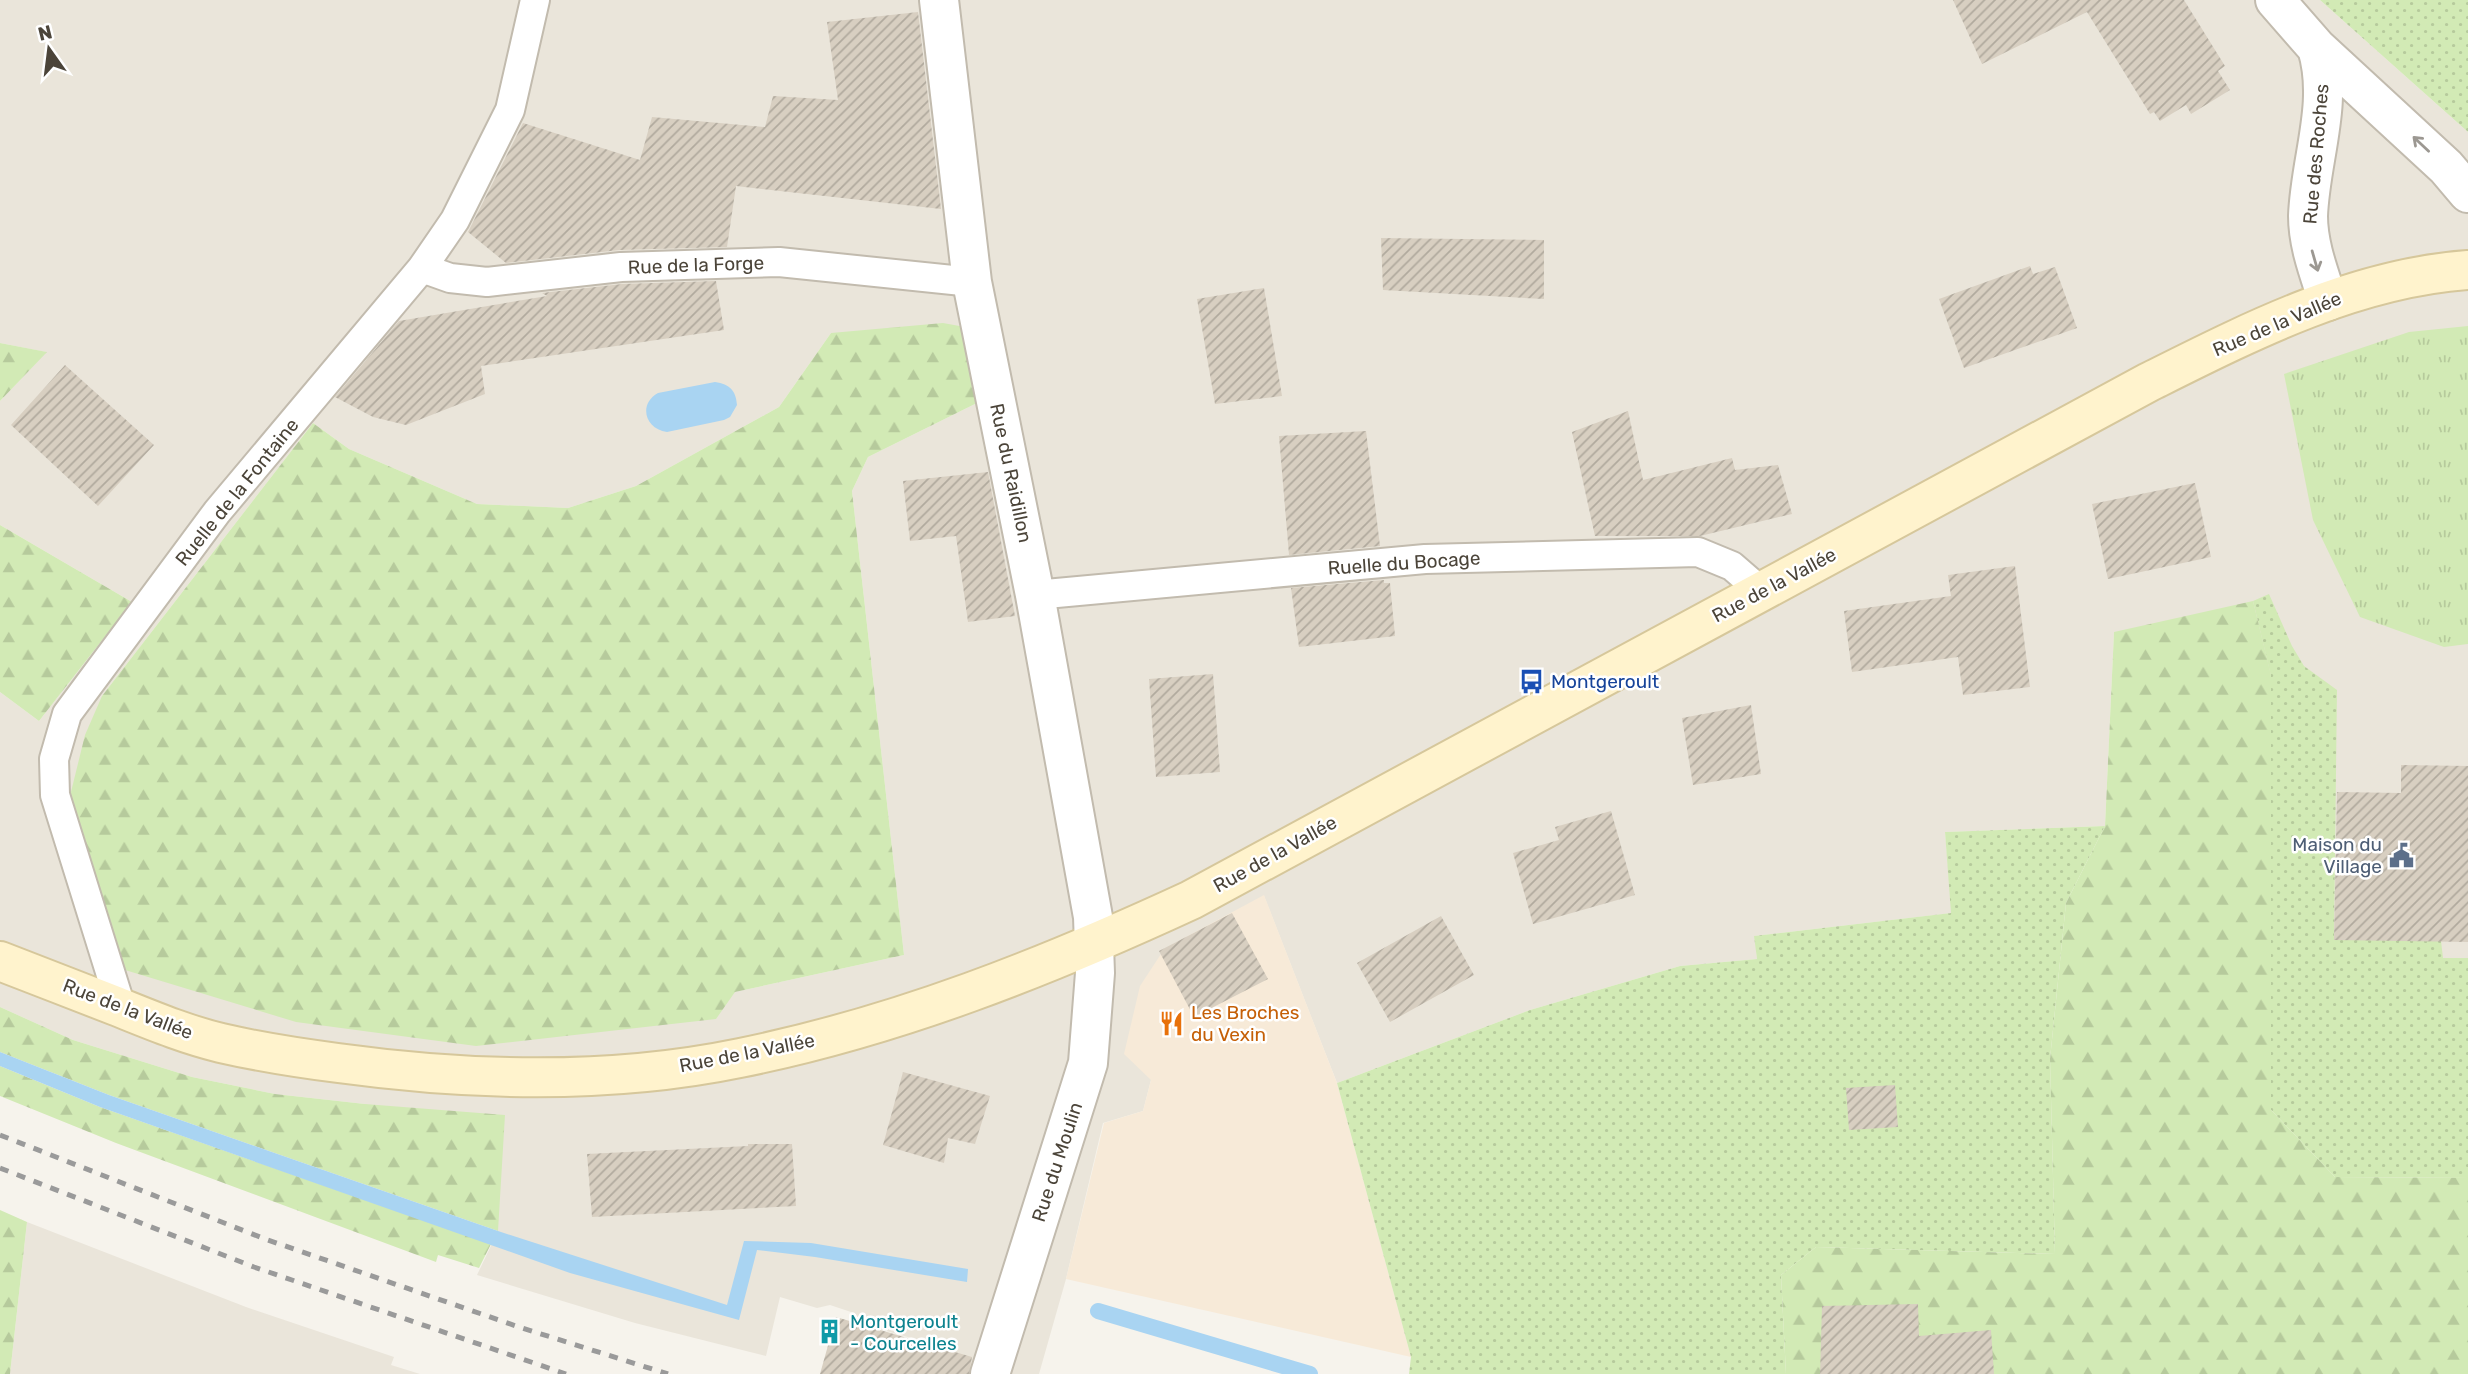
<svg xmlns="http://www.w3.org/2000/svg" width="2468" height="1374" viewBox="0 0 2468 1374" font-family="Rubik,sans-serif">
<defs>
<pattern id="grass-dots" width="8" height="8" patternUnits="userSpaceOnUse" patternTransform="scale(1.75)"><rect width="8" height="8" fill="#d2eab5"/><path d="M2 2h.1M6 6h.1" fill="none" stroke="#b6ca9c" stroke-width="1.8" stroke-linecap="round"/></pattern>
<pattern id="forest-firs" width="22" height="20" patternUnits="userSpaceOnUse" patternTransform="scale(1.75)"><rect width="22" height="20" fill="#d2eab5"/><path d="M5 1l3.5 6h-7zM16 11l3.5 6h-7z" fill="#b6ca9c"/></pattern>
<pattern id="park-tufts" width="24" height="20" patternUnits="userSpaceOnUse" patternTransform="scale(1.75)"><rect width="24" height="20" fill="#d2eab5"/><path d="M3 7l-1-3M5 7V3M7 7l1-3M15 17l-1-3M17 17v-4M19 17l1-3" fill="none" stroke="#b6ca9c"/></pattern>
<pattern id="building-hatch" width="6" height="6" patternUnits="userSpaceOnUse" patternTransform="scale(1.75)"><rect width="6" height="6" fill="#d8cfc1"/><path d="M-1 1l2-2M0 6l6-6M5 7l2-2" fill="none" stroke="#b1aa9e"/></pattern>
</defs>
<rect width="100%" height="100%" fill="#f6f3ec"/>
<path fill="#eae5da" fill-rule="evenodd" d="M 0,0 L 2320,0 L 2468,132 L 2468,1178 L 2114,632 L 2105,826 L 1945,832 L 1952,913 L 1755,936 L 1757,959 L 1680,966 L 1530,1010 L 1337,1083 L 1264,896 L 1173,944 L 1151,1080 L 1143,1111 L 1103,1123 L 1066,1279 L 1039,1374 L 944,1374 L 950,1349 L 858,1323 L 854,1313 L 830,1305 L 817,1308 L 780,1297 L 766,1356 L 635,1323 L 477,1275 L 498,1231 L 365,1104 L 275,1094 L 192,1077 L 73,1040 L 0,1007 L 0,692 L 39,721 L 132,602 L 0,525 L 0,401 L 46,352 L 0,343 ZM 831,333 L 979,402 L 868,457 L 852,491 L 904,955 L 735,992 L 102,696 L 313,423 L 349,449 L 477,504 L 568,508 L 636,486 L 779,407 Z
M 27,1222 L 246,1307 L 394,1357 L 391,1365 L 420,1374 L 10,1374 Z"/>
<path fill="#f7ead8" d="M 1264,895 L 1337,1083 L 1411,1357 L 1066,1279 L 1104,1123 L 1143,1111 L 1151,1080 L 1124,1054 L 1140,986 L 1161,954 L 1173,944 Z"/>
<path fill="url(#grass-dots)" d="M 2320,0 L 2468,0 L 2468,132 Z
M 2269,594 L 2292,646 L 2304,666 L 2337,690 L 2334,939 L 2441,941 L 2443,958 L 2468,958 L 2468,1178 L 2335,1177 L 2271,1110 L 2271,676 L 2253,601 Z
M 2105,826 L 2066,903 L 2050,1059 L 2055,1254 L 1816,1247 L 1781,1275 L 1786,1374 L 1409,1374 L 1411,1357 L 1337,1083 L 1530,1010 L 1680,966 L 1757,959 L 1754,936 L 1951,913 L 1945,832 Z"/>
<path fill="url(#forest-firs)" d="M 943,323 L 965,327 L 979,402 L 868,457 L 852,491 L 904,955 L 735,992 L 716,1019 L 476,1046 L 296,1022 L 125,970 L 97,897 L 70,796 L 85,735 L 102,696 L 313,423 L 349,449 L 477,504 L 568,508 L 636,486 L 779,407 L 831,333 Z
M 0,343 L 47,352 L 0,401 Z
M 0,525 L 132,602 L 39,721 L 0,692 Z
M 2253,601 L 2271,675 L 2271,1110 L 2335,1177 L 2468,1178 L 2468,1374 L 1786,1374 L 1781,1275 L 1816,1247 L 2055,1254 L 2050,1059 L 2066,903 L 2105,826 L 2114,632 Z
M 0,1007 L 73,1040 L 192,1077 L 275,1094 L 365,1104 L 505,1115 L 498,1231 L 109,1095 L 0,1052 Z
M 0,1066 L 100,1107 L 491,1244 L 479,1268 L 438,1255 L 436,1262 L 116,1143 L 0,1096 Z
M 0,1210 L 27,1222 L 10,1374 L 0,1374 Z"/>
<path fill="url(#park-tufts)" d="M 2468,326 L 2468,644 L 2444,647 L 2360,617 L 2313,520 L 2284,374 L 2409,332 Z"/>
<path fill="#a9d4f2" d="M 715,382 C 730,384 736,391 737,405 L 730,417 L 724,420 L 667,432 C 645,429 638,404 658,393 Z
M 0,1052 L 109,1095 L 498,1231 L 727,1305 L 744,1241 L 811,1243 L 968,1269 L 967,1282 L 815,1257 L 757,1250 L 739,1320 L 570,1273 L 100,1107 L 0,1066 Z"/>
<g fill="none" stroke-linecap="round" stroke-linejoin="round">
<path stroke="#a9d4f2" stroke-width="16" d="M 1098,1311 L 1310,1374"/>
</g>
<path fill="url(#building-hatch)" d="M 1953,0 L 2184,0 L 2225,66 L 2218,71 L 2230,90 L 2191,114 L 2186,105 L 2160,121 L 2154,112 L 2150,114 L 2087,12 L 1982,64 Z
M 918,12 L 941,209 L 736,186 L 727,247 L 619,250 L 506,263 L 468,232 L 523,123 L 640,160 L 652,117 L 765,127 L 773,96 L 838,100 L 827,22 Z
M 1381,238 L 1544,240 L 1544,299 L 1383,290 Z
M 2030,266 L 2033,274 L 2055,267 L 2077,328 L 1964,368 L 1939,299 Z
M 716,281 L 724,330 L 481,366 L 485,394 L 406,425 L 373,417 L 335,397 L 399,321 L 547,296 L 542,293 L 622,284 Z
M 1264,288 L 1282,396 L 1215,404 L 1197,299 Z
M 65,365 L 154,445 L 98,506 L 11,425 Z
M 1628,411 L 1643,480 L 1732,458 L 1735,470 L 1778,465 L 1792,514 L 1700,536 L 1595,536 L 1572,432 Z
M 1366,431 L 1380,546 L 1289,555 L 1279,436 Z
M 988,472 L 1015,616 L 968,622 L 956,536 L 910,541 L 903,481 Z
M 2195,483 L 2211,557 L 2108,579 L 2092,504 Z
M 2015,566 L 2030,687 L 1963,695 L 1958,657 L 1852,672 L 1844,611 L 1951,596 L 1948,575 Z
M 1384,580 L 1384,583 L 1390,583 L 1395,636 L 1299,647 L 1291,588 Z
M 1213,674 L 1220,772 L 1156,777 L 1149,679 Z
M 1751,705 L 1761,774 L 1693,785 L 1682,718 Z
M 2401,765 L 2468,766 L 2468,942 L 2334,940 L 2337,792 L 2401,793 Z
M 1611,811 L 1635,895 L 1533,924 L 1513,853 L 1559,840 L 1555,827 Z
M 1232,913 L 1268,979 L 1194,1017 L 1159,951 Z
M 1441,916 L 1474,975 L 1390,1022 L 1357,963 Z
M 903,1072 L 990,1096 L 975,1144 L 948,1138 L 944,1163 L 883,1145 Z
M 1895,1085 L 1898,1127 L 1849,1130 L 1846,1088 Z
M 748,1144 L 792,1144 L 796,1206 L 592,1217 L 587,1154 L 748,1146 Z
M 1918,1304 L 1919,1336 L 1991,1330 L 1994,1374 L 1820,1374 L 1822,1306 Z
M 836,1317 L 972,1357 L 969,1374 L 820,1374 Z"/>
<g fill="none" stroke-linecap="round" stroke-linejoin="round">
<defs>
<path id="service" d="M 422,268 L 450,278 L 487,282 L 621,267 L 779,262 L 972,282
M 1035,595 L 1425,559 L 1698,552 L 1732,566 L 1762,592
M 121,1007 L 55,795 L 54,759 L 67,714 L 217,512 L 422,268 L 455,220 L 510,110 L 535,0"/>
<path id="minor" d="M 939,0 L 972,282 L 1035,595 L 1093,917 L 1094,945
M 2275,0 L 2317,48 L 2446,167 L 2468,193
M 2317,48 C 2334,104 2310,159 2308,216 C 2308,245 2319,273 2328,301"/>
<path id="tertiary" d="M 990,1374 L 1088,1063 L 1095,973 L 1094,945"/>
<path id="secondary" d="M 0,961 C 39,976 77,991 116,1006 C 151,1020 184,1034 221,1043 C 260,1052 299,1058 338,1063 C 470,1081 609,1085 740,1058 C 898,1026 1046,967 1191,900 L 2149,382 C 2249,332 2354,278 2468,270"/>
</defs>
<use href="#service" stroke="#c2bbae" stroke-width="32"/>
<use href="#minor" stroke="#c2bbae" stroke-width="42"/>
<use href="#tertiary" stroke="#c2bbae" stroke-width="42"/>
<use href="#secondary" stroke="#d6c79b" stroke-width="42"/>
<use href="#service" stroke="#fff" stroke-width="28"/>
<use href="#minor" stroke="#fff" stroke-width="38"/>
<use href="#tertiary" stroke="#fff" stroke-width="38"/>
<use href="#secondary" stroke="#fff3cd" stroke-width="38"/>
<path stroke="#9a9a9a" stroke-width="5" stroke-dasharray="9 9" stroke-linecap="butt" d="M 0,1135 L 265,1239 L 519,1327 L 668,1374
M 0,1168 L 254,1267 L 566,1374"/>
</g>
<defs><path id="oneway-shaft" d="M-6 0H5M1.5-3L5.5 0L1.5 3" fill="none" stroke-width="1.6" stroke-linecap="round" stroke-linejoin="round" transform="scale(1.75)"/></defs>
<g stroke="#9c9892">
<use href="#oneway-shaft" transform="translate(2421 144) rotate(-137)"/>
<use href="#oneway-shaft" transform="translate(2315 261) rotate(74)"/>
</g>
<defs>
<symbol id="bus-bare" viewBox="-9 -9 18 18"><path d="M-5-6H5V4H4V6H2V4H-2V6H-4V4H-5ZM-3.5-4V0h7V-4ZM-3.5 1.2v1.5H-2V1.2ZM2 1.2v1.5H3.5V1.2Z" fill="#1a4fb4" stroke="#fff" stroke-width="2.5" paint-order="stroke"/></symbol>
<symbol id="civic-bare" viewBox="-9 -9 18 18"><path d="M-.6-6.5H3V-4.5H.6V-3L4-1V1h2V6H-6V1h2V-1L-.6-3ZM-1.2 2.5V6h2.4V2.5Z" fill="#5c6f8a" stroke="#fff" stroke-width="2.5" paint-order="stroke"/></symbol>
<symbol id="restaurant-bare" viewBox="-9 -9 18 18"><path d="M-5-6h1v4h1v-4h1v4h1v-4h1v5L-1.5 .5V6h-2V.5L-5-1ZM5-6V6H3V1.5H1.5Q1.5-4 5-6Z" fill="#e8710a" stroke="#fff" stroke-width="2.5" paint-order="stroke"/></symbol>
<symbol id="building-bare" viewBox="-9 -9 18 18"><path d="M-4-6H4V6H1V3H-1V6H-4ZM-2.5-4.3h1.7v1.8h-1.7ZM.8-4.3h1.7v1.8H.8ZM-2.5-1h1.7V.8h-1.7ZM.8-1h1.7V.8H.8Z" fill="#0f9aa8" stroke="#fff" stroke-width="2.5" paint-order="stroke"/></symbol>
</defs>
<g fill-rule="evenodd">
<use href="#bus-bare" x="1514" y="664" width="35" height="35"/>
<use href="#civic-bare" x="2384" y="838" width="35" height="35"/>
<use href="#restaurant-bare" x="1154" y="1006" width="35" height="35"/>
<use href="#building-bare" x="812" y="1314" width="35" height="35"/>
</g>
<g text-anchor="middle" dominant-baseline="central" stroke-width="5" stroke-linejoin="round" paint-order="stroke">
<g font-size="19" fill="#4b4439" stroke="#fff">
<text transform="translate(2316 154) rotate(-85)">Rue des Roches</text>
<text transform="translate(696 265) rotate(-2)">Rue de la Forge</text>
<text transform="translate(2277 324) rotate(-23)">Rue de la Vallée</text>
<text transform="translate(1011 473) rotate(78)">Rue du Raidillon</text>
<text transform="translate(237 492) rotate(-51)">Ruelle de la Fontaine</text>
<text transform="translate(1404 563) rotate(-4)">Ruelle du Bocage</text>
<text transform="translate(1774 585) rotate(-28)">Rue de la Vallée</text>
<text transform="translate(1275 854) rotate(-29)">Rue de la Vallée</text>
<text transform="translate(128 1009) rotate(21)">Rue de la Vallée</text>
<text transform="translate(747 1053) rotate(-11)">Rue de la Vallée</text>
<text transform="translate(1057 1162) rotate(-72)">Rue du Moulin</text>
</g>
<g font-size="19" fill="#164399" stroke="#fff" text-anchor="start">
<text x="1551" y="681">Montgeroult</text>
</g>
<g font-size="19" fill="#4e5e75" stroke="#fff" text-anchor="end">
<text x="2382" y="844">Maison du<tspan x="2382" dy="22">Village</tspan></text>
</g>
<g font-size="19" fill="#c56008" stroke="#fff" text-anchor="start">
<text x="1191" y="1012">Les Broches<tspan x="1191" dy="22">du Vexin</tspan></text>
</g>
<g font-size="19" fill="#0d838f" stroke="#fff" text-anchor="start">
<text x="850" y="1321">Montgeroult<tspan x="850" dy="22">- Courcelles</tspan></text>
</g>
</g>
<g transform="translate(49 49) rotate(346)" stroke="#ffffff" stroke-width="5" paint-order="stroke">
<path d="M0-5L12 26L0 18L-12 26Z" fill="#4b4439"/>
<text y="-10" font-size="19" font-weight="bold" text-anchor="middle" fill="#4b4439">N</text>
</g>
</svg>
